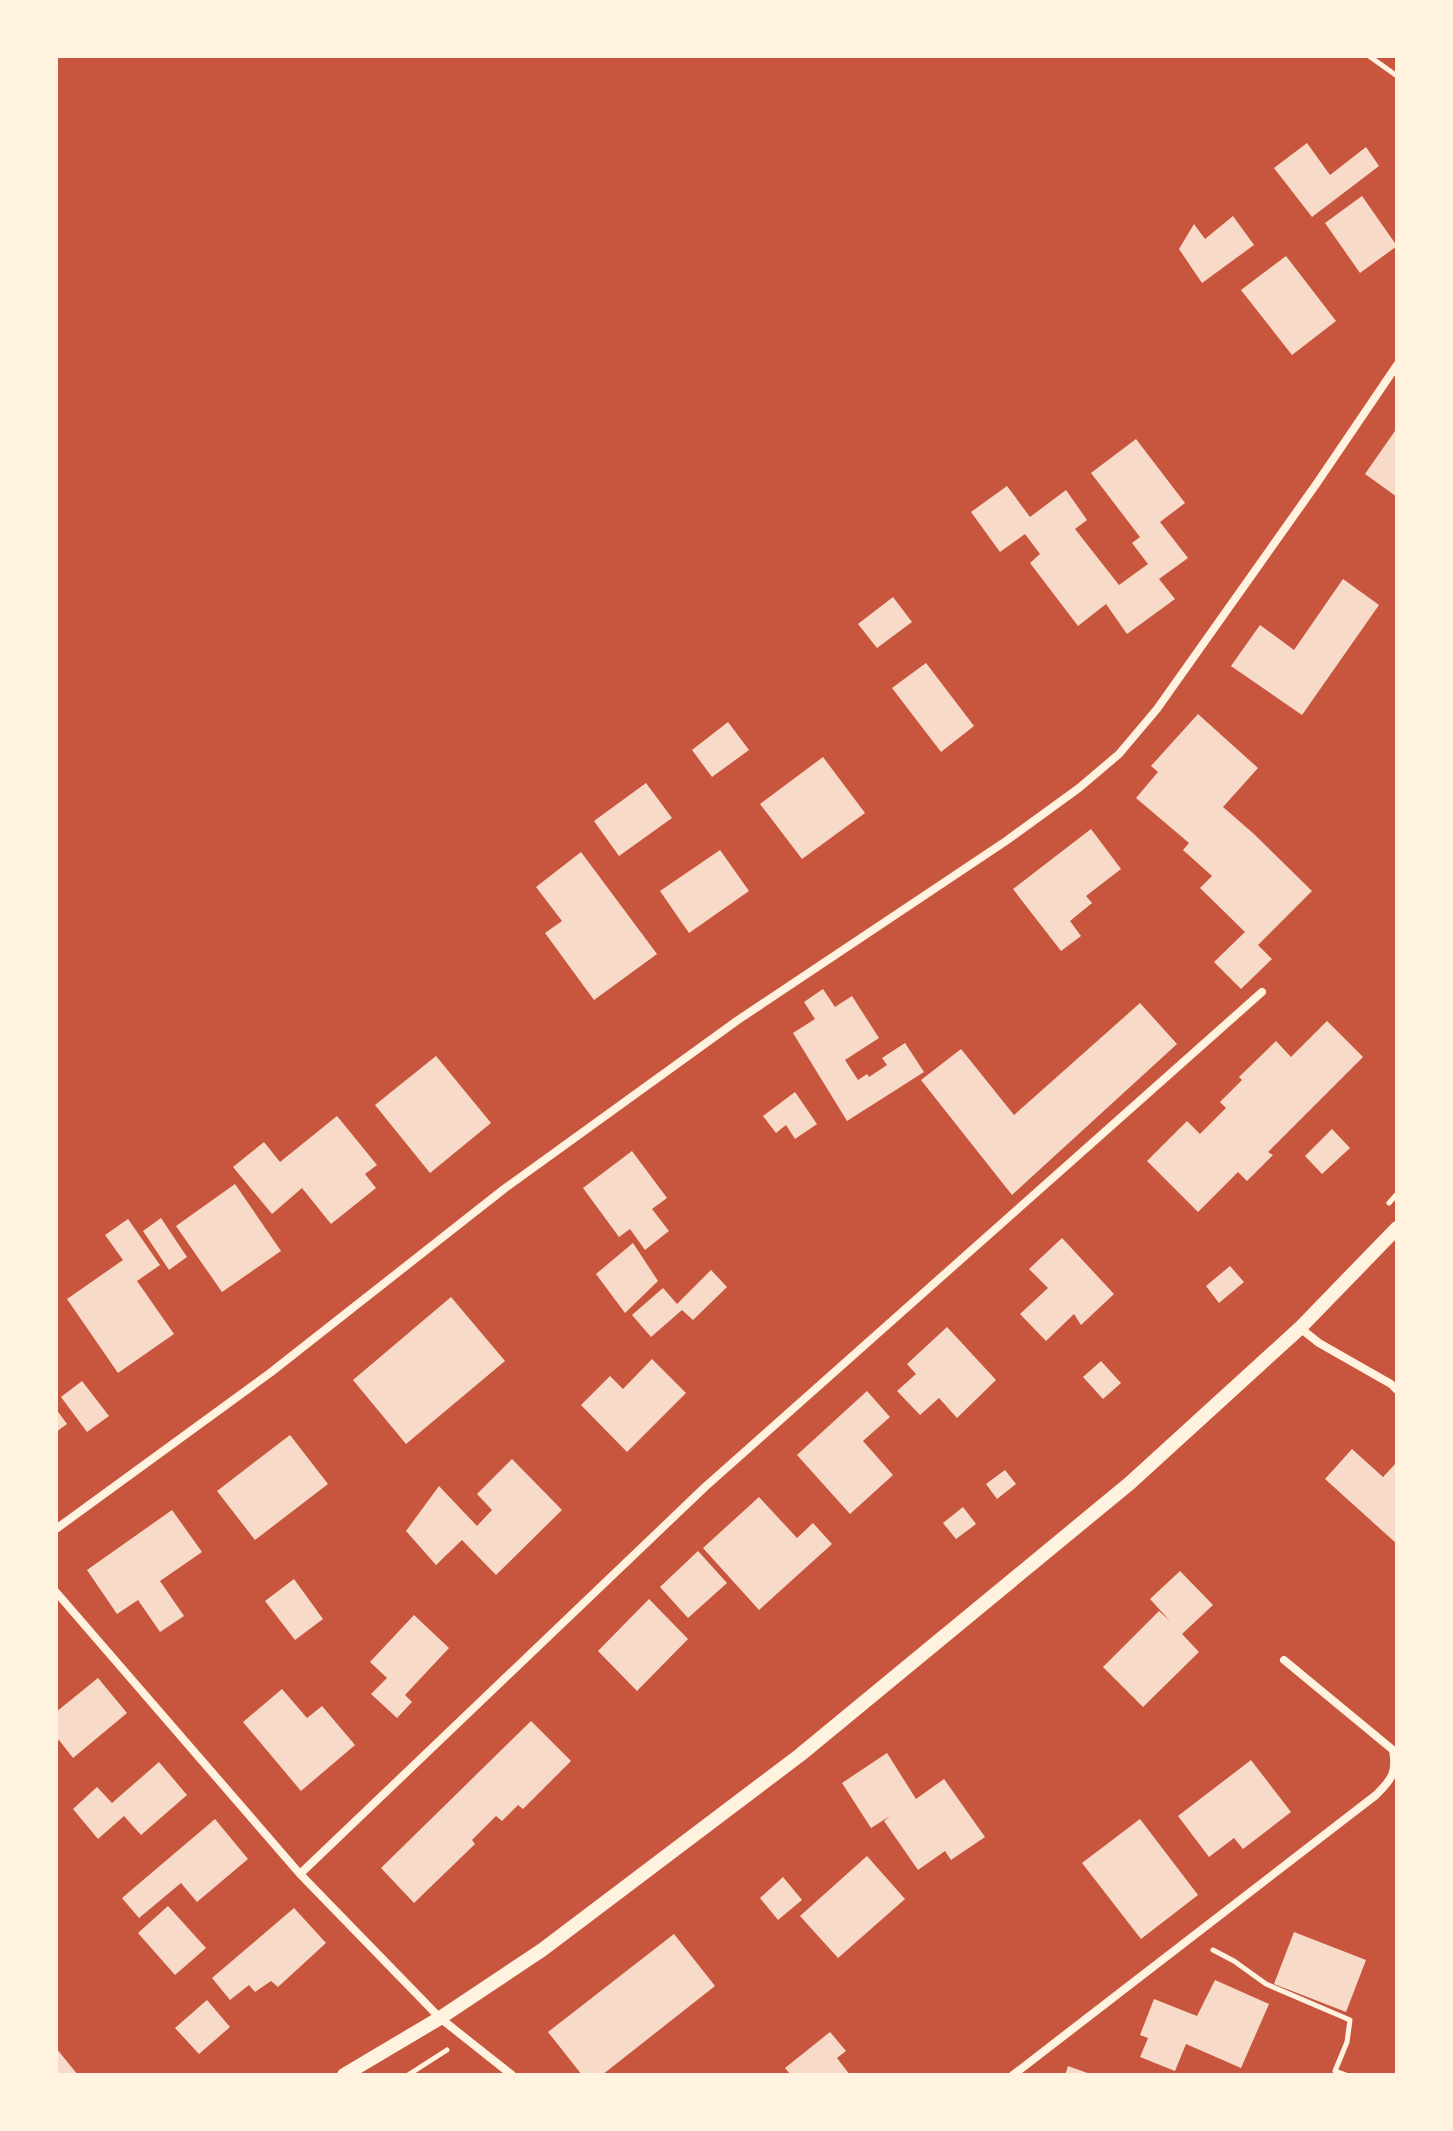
<svg xmlns="http://www.w3.org/2000/svg" width="1453" height="2131" viewBox="0 0 1453 2131" font-family="'PT Sans',sans-serif">
<rect width="100%" height="100%" fill="#c8553d"/>
<path fill="#f7dbc8" d="M 1307,143 L 1330,175 L 1366,147 L 1379,166 L 1312,217 L 1274,168 Z
M 1362,196 L 1397,246 L 1360,273 L 1325,223 Z
M 1233,216 L 1254,245 L 1202,283 L 1179,249 L 1194,224 L 1205,239 Z
M 1286,256 L 1336,321 L 1292,355 L 1241,290 Z
M 1397,428 L 1397,497 L 1365,474 Z
M 1136,439 L 1185,503 L 1160,522 L 1188,558 L 1159,579 L 1175,599 L 1127,634 L 1106,604 L 1078,626 L 1030,563 L 1040,554 L 1025,534 L 1000,552 L 971,512 L 1007,486 L 1030,517 L 1066,490 L 1087,520 L 1075,529 L 1119,585 L 1148,564 L 1132,543 L 1140,537 L 1091,473 Z
M 1343,579 L 1379,605 L 1302,715 L 1231,666 L 1260,625 L 1294,650 Z
M 893,597 L 912,622 L 877,648 L 858,624 Z
M 926,663 L 974,726 L 941,752 L 892,688 Z
M 1198,714 L 1258,768 L 1223,807 L 1254,834 L 1312,891 L 1258,945 L 1272,959 L 1241,989 L 1214,962 L 1245,932 L 1200,888 L 1212,876 L 1183,850 L 1189,843 L 1136,798 L 1158,772 L 1151,766 Z
M 728,722 L 749,750 L 712,777 L 692,750 Z
M 823,757 L 865,813 L 802,859 L 760,804 Z
M 646,783 L 672,818 L 619,856 L 594,821 Z
M 1091,829 L 1121,869 L 1086,896 L 1092,903 L 1070,921 L 1081,936 L 1061,951 L 1013,889 Z
M 720,850 L 749,891 L 689,933 L 660,891 Z
M 581,852 L 657,954 L 594,1000 L 545,933 L 562,921 L 536,887 Z
M 823,989 L 835,1007 L 852,996 L 879,1038 L 845,1060 L 858,1080 L 867,1074 L 869,1077 L 887,1065 L 882,1058 L 905,1043 L 924,1072 L 847,1121 L 793,1033 L 815,1019 L 804,1002 Z
M 1140,1003 L 1177,1044 L 1012,1195 L 921,1080 L 961,1049 L 1014,1115 Z
M 1327,1021 L 1363,1057 L 1268,1152 L 1273,1155 L 1247,1181 L 1238,1172 L 1198,1212 L 1147,1161 L 1187,1121 L 1200,1134 L 1226,1108 L 1220,1102 L 1242,1080 L 1239,1077 L 1276,1041 L 1291,1057 Z
M 436,1056 L 491,1123 L 430,1173 L 375,1105 Z
M 795,1092 L 817,1124 L 795,1139 L 786,1125 L 776,1133 L 763,1116 Z
M 337,1116 L 377,1165 L 365,1174 L 376,1188 L 331,1224 L 302,1188 L 272,1214 L 233,1167 L 264,1142 L 280,1162 Z
M 1332,1129 L 1350,1148 L 1322,1174 L 1305,1156 Z
M 632,1151 L 667,1198 L 652,1209 L 669,1231 L 645,1250 L 630,1229 L 619,1237 L 583,1188 Z
M 235,1184 L 281,1251 L 222,1292 L 176,1226 Z
M 161,1218 L 187,1257 L 169,1270 L 143,1231 Z
M 128,1219 L 160,1265 L 137,1281 L 174,1334 L 118,1373 L 67,1299 L 123,1260 L 105,1235 Z
M 1062,1238 L 1114,1294 L 1081,1325 L 1074,1314 L 1046,1341 L 1020,1314 L 1048,1288 L 1029,1269 Z
M 633,1243 L 658,1281 L 625,1313 L 596,1274 Z
M 1230,1266 L 1244,1282 L 1219,1303 L 1206,1286 Z
M 711,1270 L 727,1287 L 693,1320 L 682,1310 L 651,1337 L 632,1315 L 663,1288 L 677,1304 Z
M 451,1297 L 505,1361 L 406,1444 L 353,1380 Z
M 947,1327 L 996,1380 L 957,1418 L 939,1398 L 920,1415 L 897,1391 L 916,1374 L 907,1364 Z
M 652,1359 L 686,1393 L 627,1452 L 581,1405 L 610,1376 L 623,1389 Z
M 1101,1361 L 1121,1383 L 1103,1399 L 1083,1377 Z
M 82,1381 L 109,1416 L 87,1432 L 61,1397 Z
M 867,1391 L 890,1417 L 863,1441 L 893,1475 L 850,1514 L 797,1455 Z
M 56,1409 L 67,1424 L 56,1432 Z
M 290,1435 L 328,1484 L 255,1540 L 217,1491 Z
M 1352,1449 L 1383,1477 L 1397,1462 L 1397,1544 L 1325,1479 Z
M 512,1459 L 562,1510 L 496,1575 L 462,1540 L 436,1565 L 406,1531 L 439,1486 L 477,1526 L 492,1510 L 477,1494 Z
M 1005,1470 L 1016,1484 L 997,1499 L 986,1484 Z
M 759,1497 L 797,1538 L 813,1523 L 832,1544 L 759,1610 L 703,1548 Z
M 963,1507 L 976,1524 L 956,1539 L 943,1523 Z
M 172,1510 L 202,1552 L 160,1581 L 184,1616 L 160,1632 L 138,1600 L 117,1614 L 87,1570 Z
M 698,1551 L 727,1583 L 688,1618 L 660,1587 Z
M 1180,1571 L 1213,1605 L 1182,1634 L 1199,1652 L 1143,1707 L 1103,1667 L 1159,1611 L 1170,1621 L 1150,1599 Z
M 294,1579 L 323,1619 L 295,1640 L 265,1601 Z
M 649,1599 L 688,1639 L 637,1691 L 598,1651 Z
M 414,1615 L 449,1648 L 405,1695 L 412,1702 L 397,1718 L 371,1694 L 387,1678 L 370,1662 Z
M 98,1678 L 127,1713 L 73,1758 L 59,1740 L 56,1743 L 56,1712 Z
M 282,1689 L 307,1718 L 322,1706 L 355,1745 L 301,1791 L 243,1722 Z
M 531,1721 L 571,1761 L 523,1809 L 518,1805 L 502,1821 L 496,1816 L 472,1840 L 475,1844 L 414,1903 L 381,1868 Z
M 887,1753 L 916,1799 L 944,1779 L 985,1837 L 951,1860 L 945,1851 L 918,1870 L 884,1821 L 890,1816 L 871,1828 L 842,1783 Z
M 1251,1760 L 1291,1812 L 1243,1849 L 1234,1838 L 1209,1857 L 1178,1816 Z
M 159,1762 L 187,1795 L 141,1835 L 124,1816 L 98,1839 L 73,1809 L 97,1787 L 112,1803 Z
M 215,1819 L 248,1859 L 197,1902 L 181,1883 L 139,1918 L 122,1898 Z
M 1140,1819 L 1198,1895 L 1141,1939 L 1082,1863 Z
M 867,1856 L 905,1899 L 838,1958 L 800,1916 Z
M 783,1877 L 802,1900 L 778,1920 L 760,1898 Z
M 168,1906 L 206,1948 L 175,1975 L 138,1933 Z
M 294,1908 L 326,1943 L 278,1987 L 271,1981 L 255,1992 L 249,1985 L 230,2000 L 212,1978 Z
M 1294,1932 L 1366,1960 L 1346,2012 L 1274,1984 Z
M 674,1934 L 715,1986 L 602,2075 L 582,2075 L 548,2032 Z
M 1215,1980 L 1269,2004 L 1241,2068 L 1186,2044 L 1175,2071 L 1140,2057 L 1148,2038 L 1140,2035 L 1154,1999 L 1197,2016 Z
M 207,2000 L 230,2027 L 199,2054 L 175,2028 Z
M 830,2032 L 846,2051 L 837,2058 L 850,2075 L 791,2075 L 785,2068 Z
M 56,2048 L 78,2075 L 56,2075 Z
M 1068,2066 L 1093,2075 L 1065,2075 Z"/>
<g fill="none" stroke-linecap="round" stroke-linejoin="round">
<path stroke="#fff3e0" stroke-width="5" d="M 1369,56 L 1397,76
M 1389,1203 L 1397,1194
M 1213,1950 L 1234,1961 L 1266,1984 L 1350,2020 L 1347,2042 L 1335,2071 L 1346,2075
M 408,2075 L 447,2050"/>
<path stroke="#fff3e0" stroke-width="8" d="M 1300,1328 L 1319,1343 L 1391,1384 L 1397,1390
M 56,1529 L 270,1373 L 504,1189 L 738,1020 L 1006,841 L 1079,788 L 1119,754 L 1157,709 L 1317,483 L 1397,365
M 56,1592 L 300,1874 L 440,2018 L 512,2075
M 300,1874 L 705,1487 L 1262,992
M 1013,2075 L 1376,1795 C 1392,1779 1397,1773 1393,1750 L 1284,1660"/>
<path stroke="#fff3e0" stroke-width="14" d="M 344,2075 L 440,2018 L 542,1950 L 800,1755 L 1130,1483 L 1300,1328 L 1397,1228"/>
</g>
<rect width="1453" height="2131" fill="none" stroke="#fff3e0" stroke-width="116"/>
</svg>
